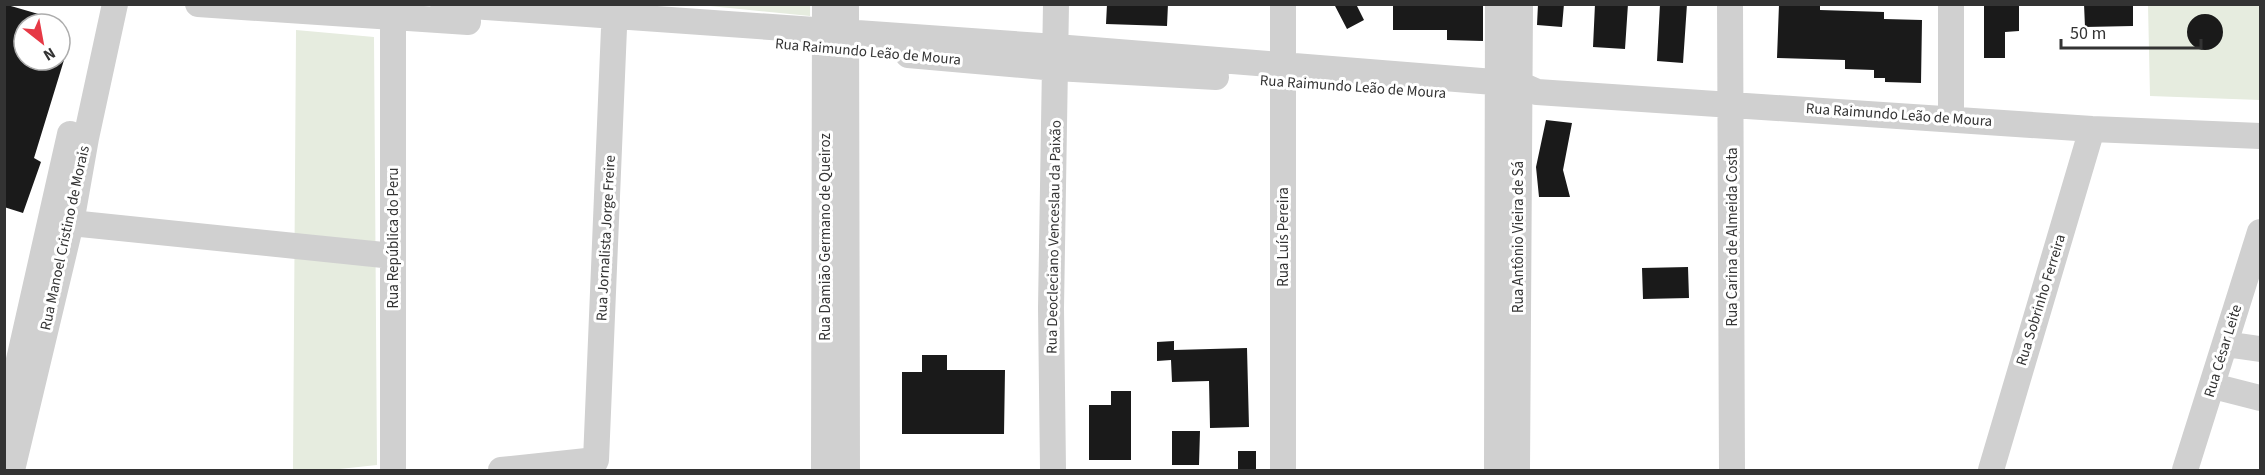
<svg xmlns="http://www.w3.org/2000/svg" width="2265" height="475" viewBox="0 0 2265 475" font-family="'Source Sans 3',sans-serif">
<rect width="100%" height="100%" fill="#fff"/>
<path fill="#e6ecdf" d="M 700,5 L 810,5 L 810,16 Z
M 2148,5 L 2260,5 L 2260,100 L 2150,96 Z
M 296,30 L 374,37 L 377,465 L 330,470 L 293,470 Z"/>
<path fill="#1a1a1a" d="M 4,4 L 59,20 L 58,24 L 24,24 L 24,60 L 64,60 L 34,158 L 41,162 L 23,213 L 4,207 Z
M 1107,4 L 1168,4 L 1167,26 L 1106,24 Z
M 1334,4 L 1356,4 L 1364,20 L 1347,29 Z
M 1393,4 L 1483,4 L 1483,41 L 1447,40 L 1447,30 L 1393,30 Z
M 1538,4 L 1564,4 L 1562,27 L 1537,25 Z
M 1595,4 L 1628,4 L 1625,49 L 1593,47 Z
M 1660,4 L 1687,4 L 1683,63 L 1657,61 Z
M 1779,4 L 1820,4 L 1820,10 L 1884,12 L 1884,19 L 1922,20 L 1921,83 L 1885,82 L 1885,78 L 1874,78 L 1874,70 L 1845,69 L 1845,60 L 1777,58 Z
M 1984,4 L 2019,4 L 2019,31 L 2005,32 L 2005,58 L 1984,58 Z
M 2084,4 L 2133,4 L 2133,26 L 2085,27 Z
M2187 32a18 18 0 1 1 36 0a18 18 0 1 1-36 0Z
M 1546,120 L 1572,123 L 1563,170 L 1570,197 L 1539,197 L 1536,167 Z
M 1688,267 L 1689,298 L 1643,299 L 1642,268 Z
M 1174,341 L 1174,350 L 1247,348 L 1249,427 L 1210,428 L 1209,381 L 1172,382 L 1171,360 L 1157,361 L 1157,342 Z
M 922,355 L 947,355 L 947,370 L 1005,370 L 1004,434 L 902,434 L 902,372 L 922,372 Z
M 1111,391 L 1131,391 L 1131,460 L 1089,460 L 1089,405 L 1111,405 Z
M 1172,431 L 1200,431 L 1199,465 L 1172,465 Z
M 1238,451 L 1256,451 L 1256,471 L 1238,471 Z"/>
<g fill="none" stroke-linecap="round" stroke-linejoin="round">
<path stroke="#d0d0d0" stroke-width="26" d="M 198,4 L 468,22
M 393,4 L 393,470
M 443,4 L 1056,47 L 1519,84 L 1537,92 L 2092,129 L 2260,136
M 846,4 L 847,470
M 1730,4 L 1732,470
M 1951,4 L 1951,118
M 908,55 L 1056,68 L 1216,77
M 57,219 L 71,223 L 393,256
M 2225,344 L 2260,349
M 2213,386 L 2260,398
M 4,426 L 70,134
M 12,470 L 71,223 L 86,138 L 115,4
M 501,470 L 596,460
M 591,470 L 596,460 L 615,4
M 824,470 L 825,4
M 1053,470 L 1051,308 L 1056,4
M 1283,470 L 1283,4
M 1497,470 L 1498,4
M 1517,470 L 1520,4
M 1991,470 L 2092,129
M 2185,470 L 2260,232"/>
</g>
<g text-anchor="middle" dominant-baseline="central" stroke-width="6" stroke-linejoin="round" paint-order="stroke">
<g font-size="15" fill="#333" stroke="#fff">
<text transform="translate(868 52) rotate(5)">Rua Raimundo Leão de Moura</text>
<text transform="translate(1353 87) rotate(4)">Rua Raimundo Leão de Moura</text>
<text transform="translate(1899 115) rotate(4)">Rua Raimundo Leão de Moura</text>
<text transform="translate(825 237) rotate(-90)">Rua Damião Germano de Queiroz</text>
<text transform="translate(1054 237) rotate(-89)">Rua Deocleciano Venceslau da Paixão</text>
<text transform="translate(1283 237) rotate(-90)">Rua Luís Pereira</text>
<text transform="translate(1518 237) rotate(-90)">Rua Antônio Vieira de Sá</text>
<text transform="translate(1732 237) rotate(-90)">Rua Carina de Almeida Costa</text>
<text transform="translate(65 238) rotate(-78)">Rua Manoel Cristino de Morais</text>
<text transform="translate(393 238) rotate(-90)">Rua República do Peru</text>
<text transform="translate(606 238) rotate(-87)">Rua Jornalista Jorge Freire</text>
<text transform="translate(2041 300) rotate(-73)">Rua Sobrinho Ferreira</text>
<text transform="translate(2223 351) rotate(-73)">Rua César Leite</text>
</g>
</g>
<rect width="2265" height="475" fill="none" stroke="#333333" stroke-width="12"/>
<g transform="translate(42 42) rotate(149)"><circle r="28" fill="#ffffff" stroke="#adadad" stroke-width="1.5"/>
<path d="M0-4.5L10 22L0 15L-10 22Z" fill="#e63946"/>
<text y="-9" font-size="16" font-weight="bold" text-anchor="middle" fill="#333333">N</text>
</g>
<path d="M2061 39v9h140v-9" fill="none" stroke="#333333" stroke-width="3"/>
<text x="2070" y="39" font-size="18" fill="#333333" stroke="#ffffff" stroke-width="4.5" paint-order="stroke">50 m</text>
</svg>
